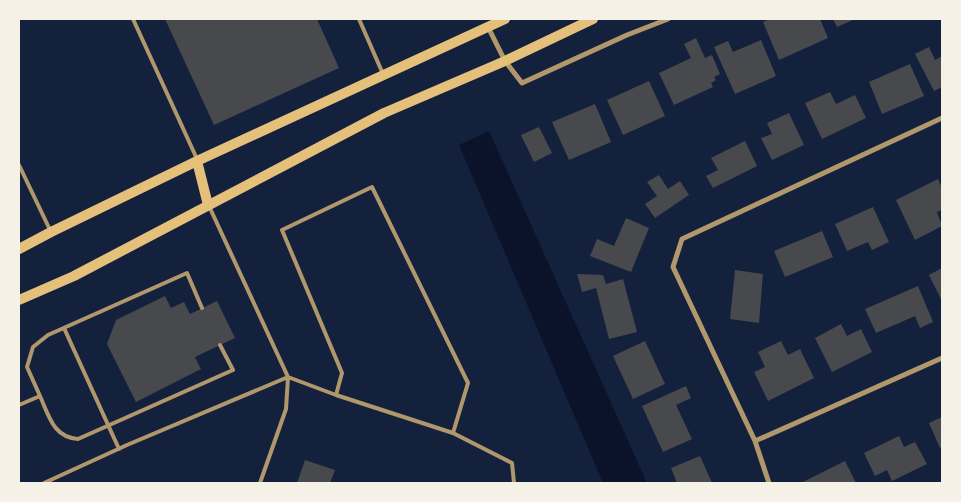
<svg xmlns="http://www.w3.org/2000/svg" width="961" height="502" viewBox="0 0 961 502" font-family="Arial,sans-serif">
<rect width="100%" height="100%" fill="#14213d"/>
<path fill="#0b132b" d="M 489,131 L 647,483 L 603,483 L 459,145 Z"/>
<path fill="#48494c" d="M 165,19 L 317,19 L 339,68 L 214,125 Z
M 770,19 L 820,19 L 828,38 L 779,60 L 763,22 Z
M 833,19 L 855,19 L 837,27 Z
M 696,38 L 705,58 L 712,55 L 720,74 L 714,77 L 716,80 L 711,83 L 713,87 L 674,105 L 659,73 L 691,58 L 684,44 Z
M 761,40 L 776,76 L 735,94 L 714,47 L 728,41 L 733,52 Z
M 929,47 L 935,60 L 942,56 L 942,87 L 934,91 L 915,54 Z
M 910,64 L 924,96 L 882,114 L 869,82 Z
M 649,81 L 665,116 L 623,135 L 607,100 Z
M 830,92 L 836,104 L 855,95 L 866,118 L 822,139 L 805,103 Z
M 595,104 L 611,142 L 569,160 L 552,122 Z
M 789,113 L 804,145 L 772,160 L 761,138 L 772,134 L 767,123 Z
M 539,127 L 552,153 L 534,162 L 521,135 Z
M 745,141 L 757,166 L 713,188 L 706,176 L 718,170 L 711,158 Z
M 659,175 L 668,189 L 680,181 L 689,195 L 655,218 L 645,204 L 657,196 L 647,182 Z
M 938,179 L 942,188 L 942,210 L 937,212 L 942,226 L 915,240 L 896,200 Z
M 873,207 L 889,242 L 872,250 L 868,242 L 847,251 L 835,224 Z
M 626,218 L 649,228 L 631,272 L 590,256 L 597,239 L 614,246 Z
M 822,231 L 833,257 L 785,277 L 774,251 Z
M 942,268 L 942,301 L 929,275 Z
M 735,270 L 763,274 L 759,323 L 730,319 Z
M 577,274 L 603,275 L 606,284 L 623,279 L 637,332 L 609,339 L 596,288 L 582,292 Z
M 918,286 L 933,322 L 920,328 L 915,316 L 876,333 L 865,309 Z
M 165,296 L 171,308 L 184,302 L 190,314 L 217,301 L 235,338 L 195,357 L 201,369 L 136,402 L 107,344 L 116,320 Z
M 841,324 L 847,336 L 861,329 L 872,352 L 832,372 L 815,338 Z
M 645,341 L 665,384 L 633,399 L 613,356 Z
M 781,341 L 788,355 L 800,349 L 814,378 L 768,401 L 754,372 L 765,367 L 758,352 Z
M 686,386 L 691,398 L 676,405 L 692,439 L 663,452 L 642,406 Z
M 942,417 L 942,447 L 940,448 L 929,423 Z
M 899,436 L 904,447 L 915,442 L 927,464 L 892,481 L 887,470 L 875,476 L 864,453 Z
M 700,456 L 712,483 L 677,483 L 671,468 Z
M 305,460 L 335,470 L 330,483 L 297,483 Z
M 845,461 L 856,483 L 804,483 L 803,482 Z"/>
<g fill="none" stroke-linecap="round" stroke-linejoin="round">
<path stroke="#b1986c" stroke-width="4" d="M 133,19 L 197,159
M 359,19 L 383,74
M 19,165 L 51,232
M 64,328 L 119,449
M 336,395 L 342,373 L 282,230 L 372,187 L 468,383 L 453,433
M 40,396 C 49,416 53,437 78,439 L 233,370 L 220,345
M 19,405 L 40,396 L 27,367 L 33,347 L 48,335 L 187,273 L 202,308
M 44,483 L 127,445 L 288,377 L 209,206
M 260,483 L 286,409 L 288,377 L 336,395 L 453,433 L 512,463 L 514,483"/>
<path stroke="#b1986c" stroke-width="5" d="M 488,27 L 505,61 L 522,83 L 627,35 L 668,19
M 755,441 L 942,358
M 769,483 L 755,441 L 673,267 L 682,239 L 942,118"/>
<path stroke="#e5c07b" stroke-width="10" d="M 197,161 L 208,205
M 19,249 L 51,232 L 197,161 L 505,19
M 19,300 L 74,276 L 384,113 L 505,61 L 593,19"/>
</g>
<rect width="961" height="502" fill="none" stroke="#f6f1e7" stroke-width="40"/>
</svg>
